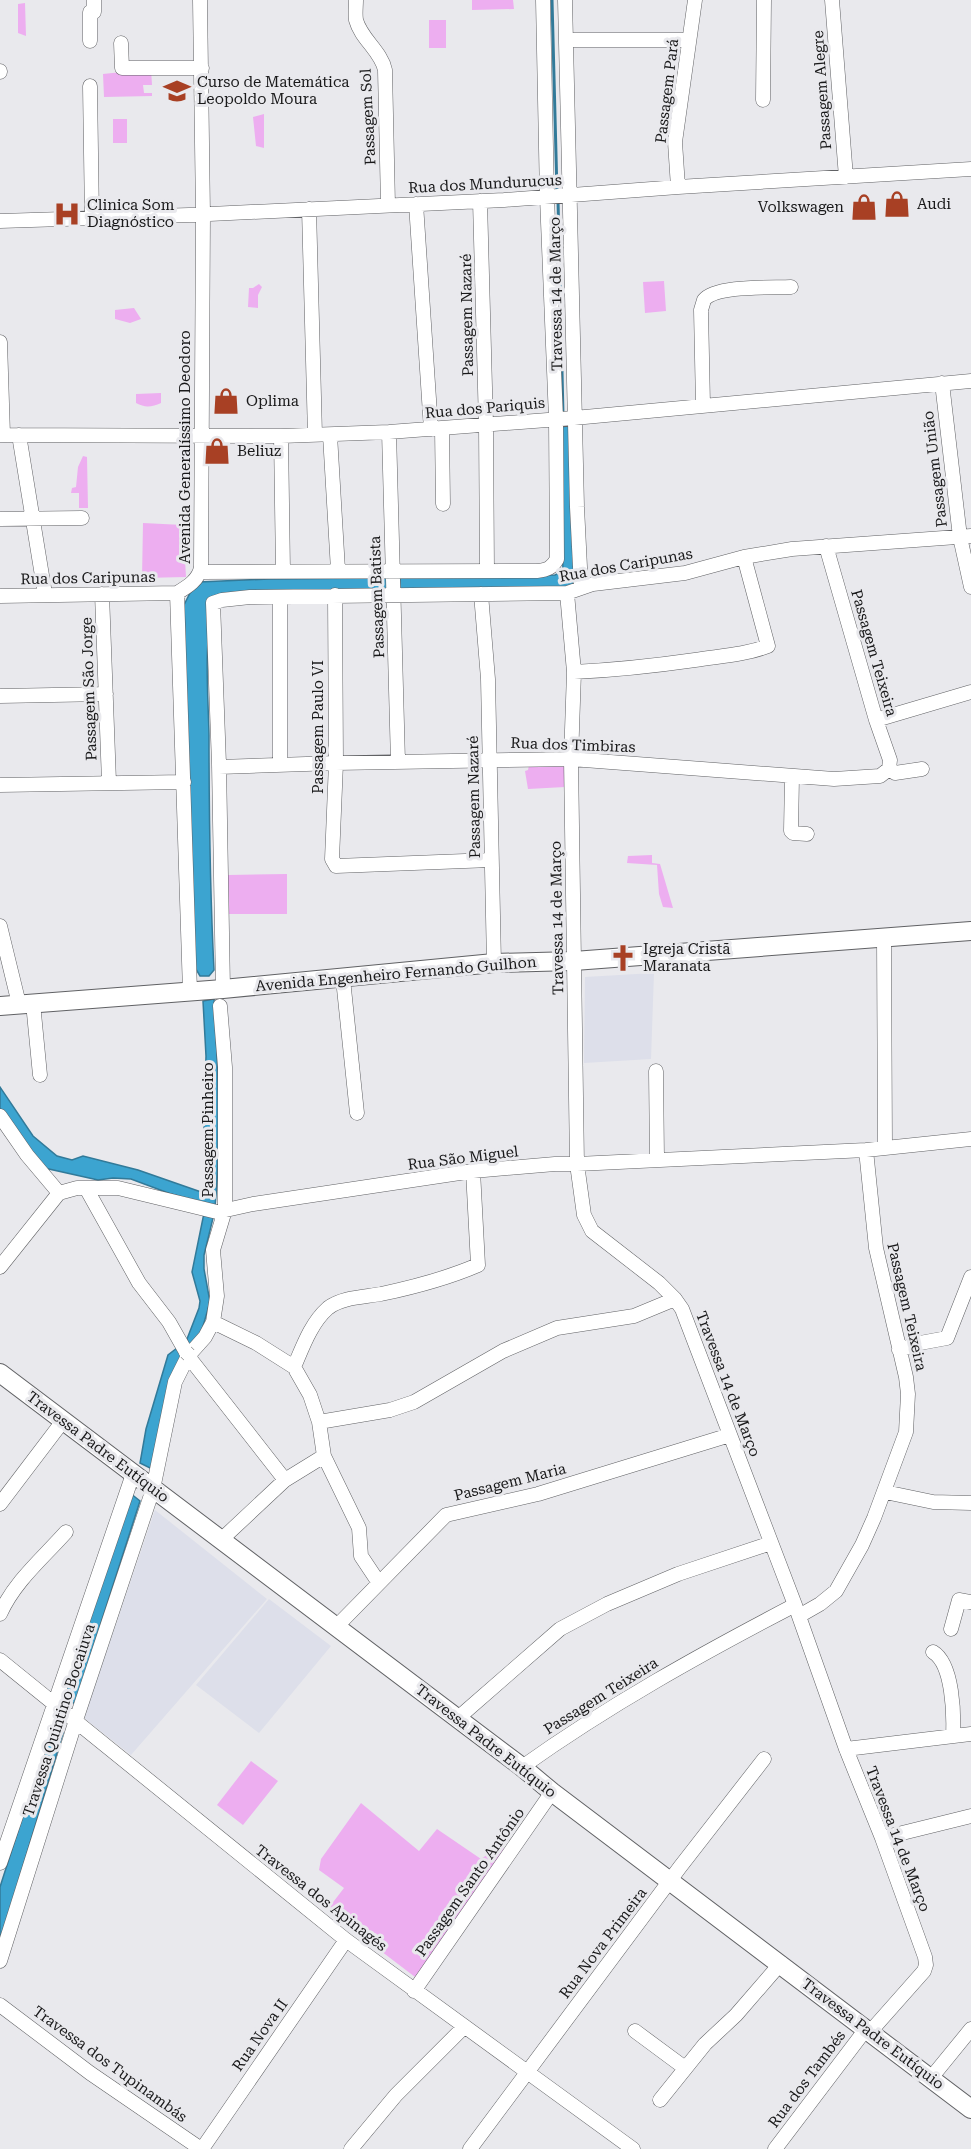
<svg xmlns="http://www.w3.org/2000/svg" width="971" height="2149" viewBox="0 0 971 2149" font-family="'Roboto Serif',serif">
<rect width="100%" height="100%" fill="#e9e9ed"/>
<path fill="#dddfea" d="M 654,973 L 651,1059 L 584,1063 L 585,977 Z
M 155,1510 L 267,1599 L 131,1755 L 84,1718 Z
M 269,1599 L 331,1646 L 259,1733 L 196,1685 Z"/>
<path fill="#edaef0" d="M 472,0 L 513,0 L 514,9 L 472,10 Z
M 25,3 L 26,36 L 18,33 L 18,4 Z
M 429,20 L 446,20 L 446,48 L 429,48 Z
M 151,69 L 152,85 L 143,85 L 144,93 L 152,93 L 152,96 L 104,97 L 103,74 Z
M 264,114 L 264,148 L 256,146 L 253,117 Z
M 113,119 L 127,119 L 127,143 L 113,143 Z
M 664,281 L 666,311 L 645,313 L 643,282 Z
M 259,284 L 262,287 L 258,295 L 258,308 L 248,307 L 249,288 L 253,288 Z
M 134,308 L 141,319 L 130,323 L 115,319 L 115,310 Z
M 161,393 L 161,403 C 152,407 145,408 136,403 L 136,394 Z
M 83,456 L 87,457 L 88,508 L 79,508 L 79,493 L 71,493 L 72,488 L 76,487 L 78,467 Z
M 143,523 L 183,525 L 186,577 L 142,578 Z
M 529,765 L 564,765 L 565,787 L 528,789 L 525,771 L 528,770 Z
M 652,855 L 652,863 L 660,864 L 673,908 L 663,907 L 659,894 L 657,865 L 627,863 L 628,856 Z
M 287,874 L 287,914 L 228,914 L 228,875 Z
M 251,1761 L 278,1781 L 243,1825 L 217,1805 Z
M 361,1803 L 419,1851 L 437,1829 L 481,1859 L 501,1845 L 506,1851 L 419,1980 L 327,1910 L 344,1888 L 319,1870 L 321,1859 Z"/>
<path fill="#3ca4d0" stroke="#327a99" stroke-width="1.5" d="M 569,426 L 578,579 L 573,588 L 400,590 L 400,576 L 555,575 L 563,571 L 559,427 Z
M 388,578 L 388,589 L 215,597 C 203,641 208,689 209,735 C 209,813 210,891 214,970 L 209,976 L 200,976 L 193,964 L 184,605 L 190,593 L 199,582 L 269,579 Z
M 214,999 C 218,1068 222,1137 215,1207 L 171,1194 L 131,1179 L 113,1178 L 98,1180 L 40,1167 L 0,1112 L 0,1087 L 33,1136 L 57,1156 L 72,1160 L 83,1156 L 138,1170 L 204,1193 C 207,1180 208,1142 204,1130 L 206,1056 L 203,1001 Z
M 204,1213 L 214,1214 L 204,1255 L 204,1269 L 210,1302 L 201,1333 L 190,1349 L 187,1339 L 199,1308 L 200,1301 L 192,1272 Z
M 177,1348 L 183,1358 L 152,1469 L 140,1463 L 146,1429 L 168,1355 Z
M 130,1493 L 140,1501 L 75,1704 L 63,1695 Z
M 52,1725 L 63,1733 L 0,1943 L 0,1887 Z"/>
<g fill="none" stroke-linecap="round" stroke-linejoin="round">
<path stroke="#327a99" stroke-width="3" d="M 552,0 L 557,193
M 558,200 L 563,415"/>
<defs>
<path id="minor" d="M 356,0 C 356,6 355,14 356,20 C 361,39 381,51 385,70 L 388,205
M 565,0 L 577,507 L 581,587
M 832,0 L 846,177
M 566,40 L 689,40
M 90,41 L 90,12 L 94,12 L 94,0
M 121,43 L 122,68 L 202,68
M 0,71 L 0,72
M 90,86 L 92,219
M 763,100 L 764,0
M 678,187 L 675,142 L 695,0
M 480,201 L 486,425 L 487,571
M 416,204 L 431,429
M 309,209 L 315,435
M 0,221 L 189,215 L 504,200 L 678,187 L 971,169
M 0,342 L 3,435
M 942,383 L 960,537 L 971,587
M 703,405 L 701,310 L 704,300 C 716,285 771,288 791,287
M 442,429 L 443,504
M 389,432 L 398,762
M 0,435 L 281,436 L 389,432 L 574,418 L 971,381
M 19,435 L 45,594
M 330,435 L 338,570
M 281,436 L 283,571
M 0,519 L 82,518
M 826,546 L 876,720 L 890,760 L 889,769
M 201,572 L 537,571 C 547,570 552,568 557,559 L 556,419 L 547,197 L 543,0
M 177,593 C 187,587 199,580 201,567 L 203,214 L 200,0
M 177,593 L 190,991
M 567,593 L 574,672 L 571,759 L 577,1164 L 584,1215 L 592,1231 L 659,1283 L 675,1299 L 682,1309 L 795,1605 L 846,1749 L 882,1838 L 925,1957 L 926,1965 L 924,1971 L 870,2032
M 102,594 L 109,782
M 481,594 L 488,679 L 494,963
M 335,595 L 336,763 L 332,859 L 336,866 L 491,860
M 0,596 L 177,593
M 280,597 L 280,765
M 574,672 C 616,670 653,666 695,660 C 720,656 745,655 768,646 L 744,557
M 0,696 L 106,694
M 876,720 L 971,692
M 219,767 L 336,763 L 571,759 L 834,779 L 880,776 L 889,769 L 895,773 L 922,769
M 792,777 L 791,831 L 793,833 L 807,834
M 0,785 L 184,782
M 0,926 L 19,1004
M 884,937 L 885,1148
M 343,979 L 357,1113
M 223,989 L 219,764 L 213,603 L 222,600 L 250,597 L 567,593 L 593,584 L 685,573 L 744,557 L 792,549 L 971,536
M 33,1003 L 40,1075
M 656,1071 L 657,1159
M 0,1116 L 27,1155 L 59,1193
M 86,1188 L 139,1283 L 169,1322 L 186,1352
M 0,1267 L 59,1193 L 77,1188 L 118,1188 L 217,1212 L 253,1204 L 473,1171 L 555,1164 L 577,1164 L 866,1150 L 971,1139
M 213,1322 L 256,1343 L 294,1367 L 310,1395 L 319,1422 L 324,1456 L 359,1528 L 361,1556 L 379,1583
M 899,1350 L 920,1343 L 947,1338 L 971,1277
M 188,1356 L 285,1480
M 294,1367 C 303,1346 311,1323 328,1308 C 342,1297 365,1297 381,1294 C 414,1287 448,1278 478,1265 L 473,1171
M 319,1422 L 390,1410 L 414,1402 L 503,1351 L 557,1328 L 634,1316 L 675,1299
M 885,1492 L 933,1502 L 971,1503
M 0,1504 L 63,1421
M 222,1539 L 285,1480 L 324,1456
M 0,1614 C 15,1581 42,1559 66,1532
M 799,1616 L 820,1604 L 836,1591 L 862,1545 L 874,1518 L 906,1432 L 908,1394 L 906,1377 L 876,1248 L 866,1150
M 337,1626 L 446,1515 L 538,1494 L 730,1435
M 951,1629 L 959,1600 L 971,1602
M 933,1652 C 953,1664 954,1714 953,1736
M 0,1660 L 346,1940 L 633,2149
M 458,1718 L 560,1629 L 607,1604 L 678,1574 L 771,1543
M 846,1749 L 971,1734
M 522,1767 C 609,1705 701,1654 795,1605
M 882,1838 L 971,1816
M 0,1863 L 133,1474
M 0,1961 L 76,1720 L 153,1489 L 175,1382 L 188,1356 L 205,1337 L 213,1322 L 217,1296 L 213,1250 L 225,1210 L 225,1067 L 220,1006
M 414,1991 L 552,1792
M 0,2005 L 90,2073 L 201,2149
M 635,2031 L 685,2068
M 931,2078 L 971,2029
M 660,2100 L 705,2044 L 736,2015 L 781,1963
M 202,2149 L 346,1940
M 351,2149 L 396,2095 L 464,2027
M 470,2149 L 680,1867 L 764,1759
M 775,2149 L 866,2029"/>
<path id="major" d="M 0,1006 L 223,989 L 494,963 L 574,961 L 971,931
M 0,1373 L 522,1767 L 552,1792 L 971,2109"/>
</defs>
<use href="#minor" stroke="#606164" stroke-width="15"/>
<use href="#major" stroke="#606164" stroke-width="20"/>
<use href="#minor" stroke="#fff" stroke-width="14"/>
<use href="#major" stroke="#fff" stroke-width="18"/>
<defs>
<path id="minor-bridge" d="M 186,1352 L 189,1355"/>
</defs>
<use href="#minor-bridge" stroke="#606164" stroke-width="15" stroke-linecap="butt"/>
<use href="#minor-bridge" stroke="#fff" stroke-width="14"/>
</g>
<defs>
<symbol id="school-bare" viewBox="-9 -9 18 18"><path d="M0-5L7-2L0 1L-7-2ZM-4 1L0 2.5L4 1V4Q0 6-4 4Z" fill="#a84024" stroke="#e9e9ed" stroke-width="2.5" paint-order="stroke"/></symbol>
<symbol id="shop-bare" viewBox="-9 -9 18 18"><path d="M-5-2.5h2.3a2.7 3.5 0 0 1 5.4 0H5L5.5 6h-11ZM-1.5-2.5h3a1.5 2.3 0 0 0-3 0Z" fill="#a84024" stroke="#e9e9ed" stroke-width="2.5" paint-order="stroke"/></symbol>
<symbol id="hospital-bare" viewBox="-9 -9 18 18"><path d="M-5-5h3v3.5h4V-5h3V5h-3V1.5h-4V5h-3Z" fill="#a84024" stroke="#e9e9ed" stroke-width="2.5" paint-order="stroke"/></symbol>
<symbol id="church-bare" viewBox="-9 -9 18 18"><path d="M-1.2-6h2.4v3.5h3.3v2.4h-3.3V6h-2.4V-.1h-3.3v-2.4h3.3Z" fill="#a84024" stroke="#e9e9ed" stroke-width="2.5" paint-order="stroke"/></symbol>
</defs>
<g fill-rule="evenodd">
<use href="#school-bare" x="158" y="72" width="38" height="38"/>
<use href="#shop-bare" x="878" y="185" width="38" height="38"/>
<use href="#shop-bare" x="845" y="188" width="38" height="38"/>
<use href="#hospital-bare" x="48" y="195" width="38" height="38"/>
<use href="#shop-bare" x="207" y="382" width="38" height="38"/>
<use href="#shop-bare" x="198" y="432" width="38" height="38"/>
<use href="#church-bare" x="604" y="939" width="38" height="38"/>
</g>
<g text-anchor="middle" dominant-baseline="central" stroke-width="6" stroke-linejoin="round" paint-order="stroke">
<g font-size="15" fill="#19191a" stroke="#e9e9ed" text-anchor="start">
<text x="197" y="82">Curso de Matemática<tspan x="197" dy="17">Leopoldo Moura</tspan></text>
<text x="917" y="204">Audi</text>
<text x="87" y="205">Clinica Som<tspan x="87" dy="17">Diagnóstico</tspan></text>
<text x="844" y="207" text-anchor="end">Volkswagen</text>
<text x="246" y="401">Oplima</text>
<text x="237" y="451">Beliuz</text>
<text x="643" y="949">Igreja Cristã<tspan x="643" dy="17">Maranata</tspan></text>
</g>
<g font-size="15" fill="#19191a" stroke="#e9e9ed">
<text transform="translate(822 90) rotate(-94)">Passagem Alegre</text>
<text transform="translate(667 91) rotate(-83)">Passagem Pará</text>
<text transform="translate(368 117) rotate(-93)">Passagem Sol</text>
<text transform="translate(485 184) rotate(-3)">Rua dos Mundurucus</text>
<text transform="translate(556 294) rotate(-91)">Travessa 14 de Março</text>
<text transform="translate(467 315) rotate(-91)">Passagem Nazaré</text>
<text transform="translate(485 408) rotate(-5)">Rua dos Pariquis</text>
<text transform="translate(185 447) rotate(-90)">Avenida Generalíssimo Deodoro</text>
<text transform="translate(935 469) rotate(-97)">Passagem União</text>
<text transform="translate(626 565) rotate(-10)">Rua dos Caripunas</text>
<text transform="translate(88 578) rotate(-1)">Rua dos Caripunas</text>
<text transform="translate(377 597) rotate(-92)">Passagem Batista</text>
<text transform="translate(874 653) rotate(74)">Passagem Teixeira</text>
<text transform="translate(89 689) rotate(-92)">Passagem São Jorge</text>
<text transform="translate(318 727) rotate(-90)">Passagem Paulo VI</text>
<text transform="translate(573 745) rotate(2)">Rua dos Timbiras</text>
<text transform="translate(474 797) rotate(-91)">Passagem Nazaré</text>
<text transform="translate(557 918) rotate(-91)">Travessa 14 de Março</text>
<text transform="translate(396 974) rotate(-5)">Avenida Engenheiro Fernando Guilhon</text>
<text transform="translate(208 1130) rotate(-90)">Passagem Pinheiro</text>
<text transform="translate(463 1158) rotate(-7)">Rua São Miguel</text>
<text transform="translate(907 1307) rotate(77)">Passagem Teixeira</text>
<text transform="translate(728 1384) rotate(69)">Travessa 14 de Março</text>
<text transform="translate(98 1447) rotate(37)">Travessa Padre Eutíquio</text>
<text transform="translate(510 1482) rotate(-14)">Passagem Maria</text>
<text transform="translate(601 1696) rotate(-32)">Passagem Teixeira</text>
<text transform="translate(59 1720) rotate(-72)">Travessa Quintino Bocaiuva</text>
<text transform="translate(486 1741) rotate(38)">Travessa Padre Eutíquio</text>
<text transform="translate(898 1839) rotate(69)">Travessa 14 de Março</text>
<text transform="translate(470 1882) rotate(-55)">Passagem Santo Antônio</text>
<text transform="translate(321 1898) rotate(38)">Travessa dos Apinagés</text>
<text transform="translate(603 1943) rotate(-53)">Rua Nova Primeira</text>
<text transform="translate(873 2034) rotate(37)">Travessa Padre Eutíquio</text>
<text transform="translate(260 2035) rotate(-55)">Rua Nova II</text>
<text transform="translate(110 2064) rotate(36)">Travessa dos Tupinambás</text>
<text transform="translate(807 2079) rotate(-53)">Rua dos Tambés</text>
</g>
</g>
</svg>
